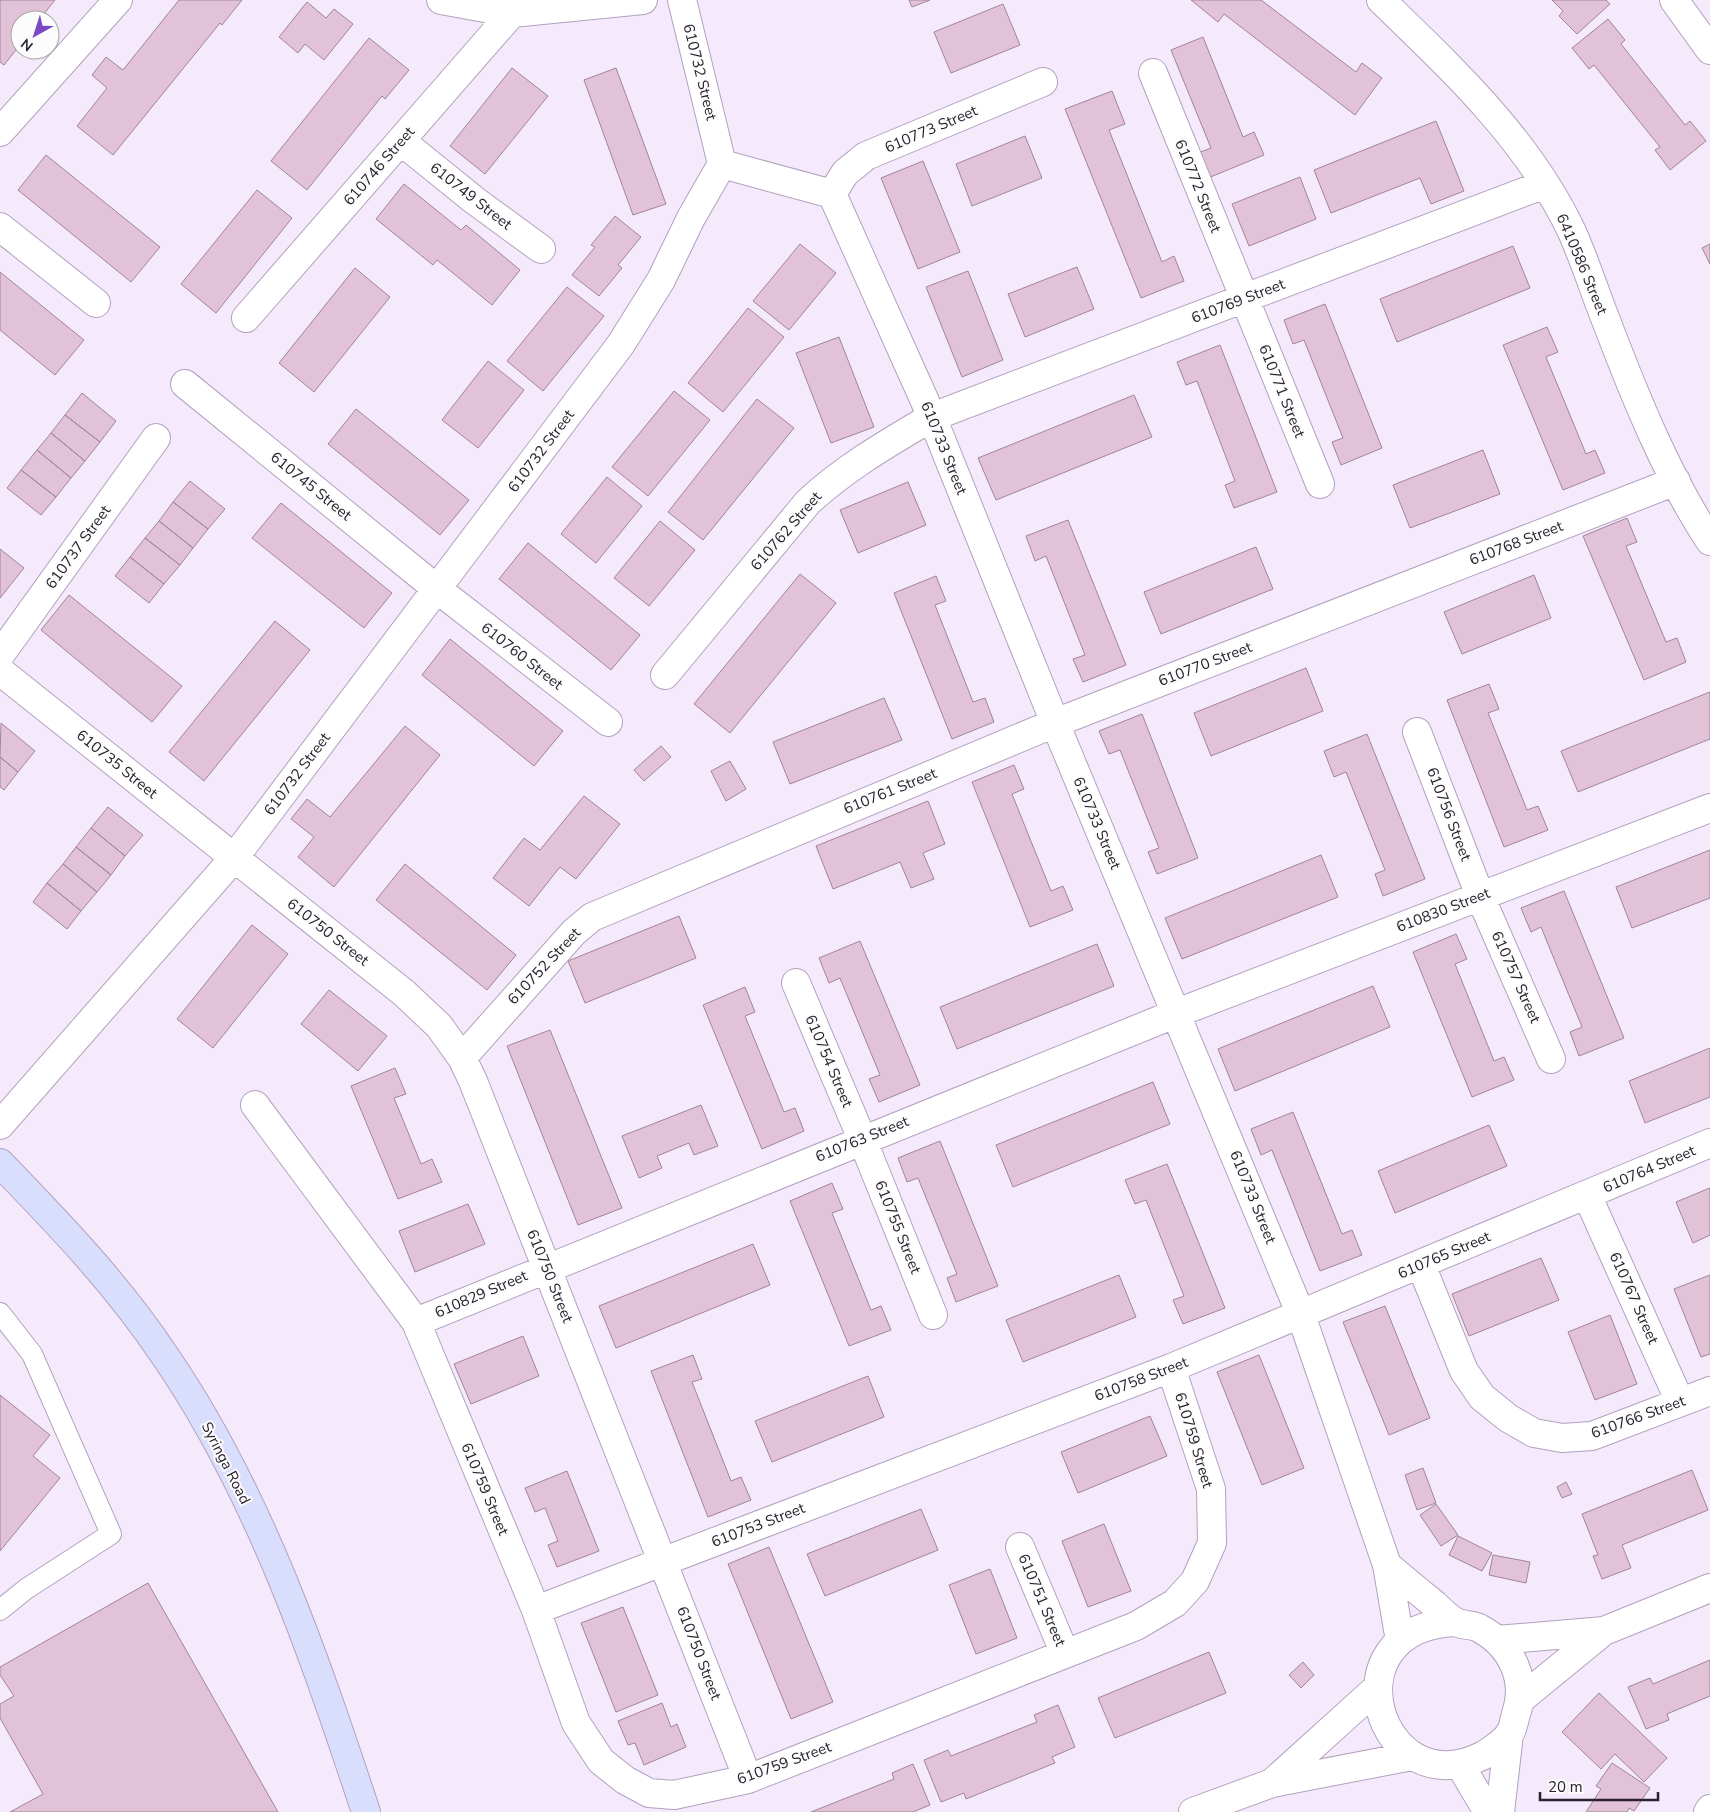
<svg xmlns="http://www.w3.org/2000/svg" width="1710" height="1812" viewBox="0 0 1710 1812" font-family="'Nunito Sans',sans-serif">
<rect width="100%" height="100%" fill="#f5e9fc"/>
<path fill="#e2c2d7" stroke="#a28498" d="M 0,0 L 55,0 L 39,20 L 20,20 L 20,45 L 4,65 L 0,62 Z
M 179,0 L 242,0 L 222,25 L 220,23 L 113,155 L 77,126 L 107,88 L 92,75 L 106,57 L 123,70 Z
M 909,0 L 930,0 L 912,7 Z
M 1191,0 L 1261,0 L 1356,72 L 1362,63 L 1382,78 L 1355,115 L 1224,14 L 1218,22 Z
M 1552,0 L 1606,0 L 1610,4 L 1577,34 L 1559,16 L 1563,11 Z
M 307,2 L 326,18 L 334,9 L 353,24 L 324,60 L 305,44 L 298,53 L 279,37 Z
M 1003,4 L 1020,45 L 951,73 L 934,32 Z
M 1608,19 L 1625,40 L 1621,44 L 1685,125 L 1690,121 L 1706,141 L 1670,170 L 1655,150 L 1660,147 L 1594,65 L 1589,69 L 1572,48 Z
M 1203,37 L 1243,137 L 1254,132 L 1264,155 L 1208,178 L 1198,153 L 1211,148 L 1171,50 Z
M 369,38 L 409,70 L 385,99 L 382,96 L 307,190 L 271,161 Z
M 512,68 L 548,96 L 485,174 L 450,146 Z
M 616,68 L 666,204 L 633,215 L 584,80 Z
M 1112,91 L 1125,124 L 1109,130 L 1162,262 L 1174,256 L 1184,281 L 1141,298 L 1065,109 Z
M 1436,121 L 1464,191 L 1431,204 L 1420,178 L 1331,213 L 1314,170 Z
M 1025,136 L 1042,178 L 972,206 L 956,164 Z
M 46,155 L 160,247 L 131,282 L 18,190 Z
M 923,161 L 960,252 L 918,269 L 881,178 Z
M 1300,177 L 1316,219 L 1249,246 L 1232,204 Z
M 404,184 L 461,230 L 466,225 L 520,270 L 492,305 L 437,260 L 433,265 L 376,219 Z
M 257,190 L 292,218 L 216,313 L 181,284 Z
M 615,216 L 641,237 L 618,265 L 622,268 L 599,296 L 572,275 L 595,247 L 591,245 Z
M 800,244 L 836,273 L 789,330 L 753,301 Z
M 1710,244 L 1710,264 L 1702,248 Z
M 1513,246 L 1530,288 L 1397,342 L 1380,299 Z
M 1077,267 L 1094,309 L 1025,337 L 1008,294 Z
M 355,268 L 390,297 L 314,392 L 279,363 Z
M 968,271 L 1003,360 L 962,377 L 926,287 Z
M 0,272 L 84,340 L 55,375 L 0,330 Z
M 567,287 L 604,316 L 543,391 L 507,361 Z
M 1325,304 L 1382,448 L 1341,465 L 1332,442 L 1343,438 L 1304,340 L 1293,344 L 1284,320 Z
M 748,308 L 784,337 L 723,412 L 688,383 Z
M 1547,327 L 1558,352 L 1546,357 L 1586,454 L 1595,450 L 1605,473 L 1563,490 L 1503,345 Z
M 839,337 L 874,427 L 831,443 L 796,353 Z
M 1220,345 L 1277,492 L 1234,508 L 1225,485 L 1235,481 L 1197,381 L 1186,385 L 1177,362 Z
M 488,361 L 524,390 L 478,448 L 442,420 Z
M 674,391 L 710,420 L 648,496 L 612,467 Z
M 82,393 L 116,421 L 100,442 L 65,415 Z
M 1134,395 L 1152,437 L 996,500 L 978,458 Z
M 757,399 L 794,428 L 703,540 L 668,512 Z
M 356,409 L 469,500 L 440,535 L 328,444 Z
M 65,415 L 100,442 L 85,461 L 51,433 Z
M 51,433 L 85,461 L 71,478 L 37,450 Z
M 37,450 L 71,478 L 56,497 L 21,470 Z
M 1483,450 L 1500,494 L 1410,528 L 1393,485 Z
M 21,470 L 56,497 L 41,515 L 7,488 Z
M 607,477 L 642,506 L 596,563 L 561,534 Z
M 190,481 L 225,509 L 208,529 L 173,502 Z
M 908,482 L 926,525 L 858,553 L 840,510 Z
M 173,502 L 208,529 L 193,548 L 159,521 Z
M 281,503 L 392,593 L 364,628 L 252,538 Z
M 1627,518 L 1637,542 L 1626,546 L 1666,642 L 1677,638 L 1686,662 L 1644,680 L 1583,536 Z
M 1068,520 L 1126,665 L 1083,682 L 1073,659 L 1085,655 L 1046,556 L 1035,561 L 1026,536 Z
M 159,521 L 193,548 L 180,565 L 145,538 Z
M 660,521 L 695,550 L 649,606 L 614,578 Z
M 145,538 L 180,565 L 164,584 L 130,557 Z
M 528,543 L 640,635 L 611,670 L 499,579 Z
M 1256,547 L 1273,589 L 1161,634 L 1144,592 Z
M 0,549 L 24,568 L 0,598 Z
M 130,557 L 164,584 L 149,603 L 115,576 Z
M 800,574 L 836,603 L 730,733 L 694,704 Z
M 1534,575 L 1551,618 L 1462,654 L 1444,612 Z
M 936,576 L 946,601 L 935,605 L 973,702 L 985,698 L 994,722 L 952,739 L 894,593 Z
M 69,595 L 182,686 L 152,722 L 41,630 Z
M 275,621 L 310,650 L 204,781 L 169,752 Z
M 450,639 L 563,731 L 534,766 L 422,675 Z
M 1306,668 L 1323,711 L 1211,756 L 1194,713 Z
M 1489,684 L 1499,709 L 1488,713 L 1527,810 L 1538,806 L 1548,830 L 1504,847 L 1447,700 Z
M 1710,692 L 1710,739 L 1578,792 L 1561,751 Z
M 884,698 L 902,740 L 790,784 L 773,742 Z
M 1142,714 L 1198,858 L 1157,874 L 1148,852 L 1159,848 L 1120,750 L 1109,754 L 1099,731 Z
M 1,723 L 35,751 L 18,772 L 0,757 Z
M 405,726 L 440,755 L 334,887 L 298,857 L 314,837 L 291,819 L 307,799 L 330,817 Z
M 1367,734 L 1425,879 L 1383,896 L 1375,874 L 1385,870 L 1346,772 L 1334,777 L 1324,751 Z
M 661,746 L 671,757 L 644,781 L 634,770 Z
M 0,757 L 18,772 L 4,790 L 0,787 Z
M 730,761 L 746,789 L 726,801 L 711,771 Z
M 1014,765 L 1024,789 L 1012,794 L 1051,891 L 1063,886 L 1073,910 L 1030,927 L 972,782 Z
M 584,796 L 620,824 L 576,879 L 560,867 L 529,906 L 493,878 L 524,838 L 540,850 Z
M 928,801 L 945,844 L 923,853 L 934,879 L 911,888 L 900,862 L 833,889 L 816,846 Z
M 108,807 L 143,835 L 125,856 L 91,828 Z
M 91,828 L 125,856 L 111,875 L 76,847 Z
M 76,847 L 111,875 L 97,892 L 63,864 Z
M 1710,850 L 1710,898 L 1632,928 L 1616,887 Z
M 1321,855 L 1338,897 L 1182,959 L 1165,918 Z
M 63,864 L 97,892 L 81,911 L 47,883 Z
M 405,864 L 516,955 L 487,990 L 376,900 Z
M 47,883 L 81,911 L 67,929 L 33,902 Z
M 1564,891 L 1624,1038 L 1579,1056 L 1570,1032 L 1582,1027 L 1541,927 L 1531,932 L 1521,908 Z
M 679,916 L 696,958 L 585,1003 L 568,961 Z
M 252,925 L 288,954 L 213,1048 L 177,1019 Z
M 1456,934 L 1467,959 L 1455,964 L 1494,1061 L 1504,1057 L 1514,1080 L 1472,1097 L 1413,952 Z
M 860,941 L 920,1085 L 879,1102 L 869,1079 L 880,1075 L 840,978 L 829,983 L 819,958 Z
M 1097,944 L 1114,986 L 957,1049 L 940,1007 Z
M 1373,986 L 1390,1027 L 1235,1091 L 1218,1049 Z
M 745,987 L 755,1012 L 745,1016 L 784,1112 L 795,1108 L 804,1131 L 762,1149 L 703,1005 Z
M 329,990 L 387,1036 L 358,1071 L 301,1024 Z
M 550,1030 L 622,1208 L 578,1225 L 507,1046 Z
M 1710,1048 L 1710,1097 L 1645,1123 L 1629,1081 Z
M 395,1068 L 406,1094 L 394,1098 L 421,1164 L 432,1159 L 442,1182 L 398,1199 L 351,1086 Z
M 1153,1082 L 1170,1124 L 1013,1187 L 996,1145 Z
M 701,1105 L 718,1146 L 694,1155 L 689,1143 L 657,1156 L 662,1168 L 639,1178 L 622,1136 Z
M 1293,1112 L 1342,1234 L 1352,1230 L 1362,1255 L 1320,1271 L 1272,1150 L 1261,1155 L 1251,1129 Z
M 1489,1125 L 1507,1166 L 1395,1213 L 1378,1171 Z
M 940,1141 L 998,1286 L 956,1302 L 947,1278 L 957,1274 L 918,1178 L 907,1182 L 898,1158 Z
M 1167,1164 L 1225,1308 L 1183,1324 L 1173,1300 L 1184,1296 L 1146,1200 L 1135,1204 L 1125,1180 Z
M 832,1183 L 843,1209 L 832,1213 L 871,1310 L 881,1306 L 891,1330 L 849,1346 L 790,1201 Z
M 1710,1188 L 1710,1235 L 1693,1243 L 1676,1202 Z
M 468,1204 L 485,1244 L 415,1272 L 399,1231 Z
M 753,1244 L 770,1285 L 616,1348 L 599,1306 Z
M 1541,1258 L 1559,1300 L 1469,1336 L 1452,1294 Z
M 1119,1275 L 1136,1317 L 1023,1362 L 1006,1320 Z
M 1710,1275 L 1710,1354 L 1701,1357 L 1674,1289 Z
M 1385,1306 L 1430,1418 L 1389,1435 L 1343,1322 Z
M 1610,1315 L 1637,1384 L 1595,1400 L 1568,1332 Z
M 523,1336 L 539,1376 L 471,1404 L 454,1364 Z
M 693,1355 L 702,1379 L 692,1382 L 731,1481 L 741,1477 L 751,1500 L 708,1517 L 651,1371 Z
M 1259,1355 L 1304,1468 L 1262,1485 L 1217,1372 Z
M 868,1376 L 884,1417 L 772,1462 L 755,1421 Z
M 0,1395 L 50,1435 L 33,1456 L 60,1478 L 0,1551 Z
M 1150,1416 L 1167,1456 L 1078,1493 L 1061,1452 Z
M 1423,1468 L 1436,1503 L 1417,1510 L 1405,1475 Z
M 1692,1470 L 1708,1510 L 1622,1545 L 1631,1568 L 1602,1579 L 1593,1556 L 1598,1555 L 1582,1514 Z
M 567,1471 L 599,1551 L 557,1567 L 548,1545 L 558,1541 L 545,1508 L 535,1512 L 525,1488 Z
M 1566,1482 L 1572,1494 L 1562,1498 L 1557,1487 Z
M 1436,1504 L 1458,1535 L 1441,1546 L 1420,1515 Z
M 921,1509 L 938,1550 L 825,1596 L 807,1554 Z
M 1104,1524 L 1131,1591 L 1088,1607 L 1062,1541 Z
M 1458,1536 L 1492,1553 L 1482,1571 L 1449,1555 Z
M 769,1547 L 833,1702 L 791,1719 L 728,1564 Z
M 1493,1555 L 1530,1562 L 1526,1583 L 1489,1575 Z
M 990,1569 L 1017,1638 L 976,1654 L 949,1585 Z
M 148,1583 L 278,1812 L 10,1812 L 43,1794 L 0,1718 L 0,1704 L 14,1696 L 0,1675 L 0,1667 Z
M 623,1607 L 658,1695 L 616,1712 L 581,1623 Z
M 1209,1652 L 1226,1693 L 1115,1738 L 1098,1698 Z
M 1710,1660 L 1710,1696 L 1667,1714 L 1669,1720 L 1646,1729 L 1628,1687 L 1650,1678 L 1653,1684 Z
M 1303,1662 L 1314,1675 L 1301,1688 L 1289,1675 Z
M 1599,1693 L 1667,1758 L 1644,1782 L 1615,1754 L 1601,1769 L 1562,1732 Z
M 662,1703 L 671,1727 L 677,1724 L 686,1747 L 644,1765 L 635,1743 L 628,1745 L 618,1721 Z
M 1058,1705 L 1075,1747 L 1052,1757 L 1055,1763 L 966,1799 L 964,1793 L 941,1802 L 924,1760 L 948,1750 L 951,1756 L 1037,1722 L 1034,1715 Z
M 1612,1763 L 1650,1788 L 1634,1811 L 1629,1808 L 1627,1812 L 1586,1812 L 1601,1789 L 1596,1786 Z
M 913,1764 L 930,1805 L 913,1812 L 811,1812 L 894,1779 L 892,1773 Z"/>
<g fill="none" stroke-linecap="round" stroke-linejoin="round">
<defs>
<path id="lane" d="M 0,1313 L 32,1354 L 111,1534 L 26,1589 L 0,1610"/>
<path id="street" d="M 441,0 L 512,13 L 643,0
M 1381,0 C 1453,70 1528,139 1572,232 C 1585,261 1595,293 1607,323 C 1634,394 1668,478 1710,541
M 1674,0 L 1710,50
M 1153,73 L 1320,484
M 0,132 L 118,0
M 401,141 L 474,200 L 541,249
M 722,164 L 832,194 L 932,417 L 1055,723 L 1301,1315 L 1387,1565 L 1400,1641
M 832,194 L 845,173 L 866,156 L 1043,82
M 0,227 L 96,303
M 246,318 L 512,13
M 185,384 L 437,589 L 608,722
M 0,655 L 156,438
M 0,671 L 404,993 L 439,1026 L 462,1058 L 473,1081 L 748,1779
M 665,675 L 808,502 C 846,467 888,443 932,417 L 1545,184
M 1417,732 L 1480,896 L 1551,1059
M 796,983 L 862,1139 L 933,1315
M 462,1058 L 574,932 L 592,917 L 1055,723 L 1676,481
M 255,1105 L 416,1322 L 536,1610 L 576,1723 L 601,1761 L 625,1780 L 649,1793 L 674,1795 L 748,1779 L 1136,1626 L 1175,1603 L 1195,1581 L 1212,1543 L 1211,1489 L 1171,1368
M 0,1125 L 234,858 L 621,344 L 661,280 L 691,218 L 722,164 L 682,0
M 1587,1195 L 1680,1402
M 1421,1265 L 1464,1371 L 1482,1397 L 1508,1418 L 1534,1433 L 1562,1438 L 1592,1436 L 1710,1391
M 416,1322 L 1177,1013 L 1710,808
M 1020,1547 L 1065,1654
M 1387,1565 C 1402,1578 1418,1591 1434,1604 C 1440,1610 1447,1617 1454,1621 C 1461,1626 1472,1624 1479,1628 C 1511,1645 1528,1679 1516,1714 C 1514,1720 1513,1730 1509,1735 C 1503,1742 1490,1752 1482,1756 C 1379,1807 1324,1628 1455,1622
M 536,1610 L 1171,1368 L 1710,1143
M 1497,1640 L 1604,1631 L 1710,1588
M 1521,1699 L 1604,1631
M 1460,1765 L 1488,1812
M 1272,1783 L 1377,1688
M 1193,1812 L 1272,1783 L 1412,1756
M 1500,1812 L 1509,1734
M 1708,1812 L 1710,1809"/>
<path id="secondary" d="M 0,1163 C 60,1225 117,1284 165,1356 C 259,1493 314,1655 366,1812"/>
</defs>
<use href="#lane" stroke="#b3a1be" stroke-width="22"/>
<use href="#street" stroke="#b3a1be" stroke-width="30"/>
<use href="#secondary" stroke="#b3a1be" stroke-width="30"/>
<use href="#lane" stroke="#fff" stroke-width="20"/>
<use href="#street" stroke="#fff" stroke-width="28"/>
<use href="#secondary" stroke="#dadefd" stroke-width="28"/>
</g>
<g text-anchor="middle" dominant-baseline="central" stroke-width="4" stroke-linejoin="round" paint-order="stroke">
<g font-size="15" fill="#29212d" stroke="#fcfcfc">
<text transform="translate(700 72) rotate(76)">610732 Street</text>
<text transform="translate(931 129) rotate(-23)">610773 Street</text>
<text transform="translate(379 166) rotate(-49)">610746 Street</text>
<text transform="translate(1198 186) rotate(68)">610772 Street</text>
<text transform="translate(471 196) rotate(38)">610749 Street</text>
<text transform="translate(1582 264) rotate(67)">6410586 Street</text>
<text transform="translate(1238 301) rotate(-21)">610769 Street</text>
<text transform="translate(1282 391) rotate(68)">610771 Street</text>
<text transform="translate(944 448) rotate(68)">610733 Street</text>
<text transform="translate(541 451) rotate(-53)">610732 Street</text>
<text transform="translate(311 486) rotate(39)">610745 Street</text>
<text transform="translate(786 531) rotate(-49)">610762 Street</text>
<text transform="translate(1516 543) rotate(-21)">610768 Street</text>
<text transform="translate(78 547) rotate(-54)">610737 Street</text>
<text transform="translate(522 656) rotate(38)">610760 Street</text>
<text transform="translate(1205 664) rotate(-21)">610770 Street</text>
<text transform="translate(117 764) rotate(39)">610735 Street</text>
<text transform="translate(297 774) rotate(-53)">610732 Street</text>
<text transform="translate(890 791) rotate(-22)">610761 Street</text>
<text transform="translate(1449 814) rotate(69)">610756 Street</text>
<text transform="translate(1097 823) rotate(67)">610733 Street</text>
<text transform="translate(1443 910) rotate(-21)">610830 Street</text>
<text transform="translate(328 932) rotate(38)">610750 Street</text>
<text transform="translate(544 966) rotate(-47)">610752 Street</text>
<text transform="translate(1516 977) rotate(66)">610757 Street</text>
<text transform="translate(829 1061) rotate(67)">610754 Street</text>
<text transform="translate(862 1139) rotate(-22)">610763 Street</text>
<text transform="translate(1649 1169) rotate(-23)">610764 Street</text>
<text transform="translate(1253 1197) rotate(68)">610733 Street</text>
<text transform="translate(898 1227) rotate(68)">610755 Street</text>
<text transform="translate(1444 1255) rotate(-23)">610765 Street</text>
<text transform="translate(550 1276) rotate(68)">610750 Street</text>
<text transform="translate(481 1294) rotate(-23)">610829 Street</text>
<text transform="translate(1634 1298) rotate(66)">610767 Street</text>
<text transform="translate(1141 1379) rotate(-21)">610758 Street</text>
<text transform="translate(1638 1417) rotate(-20)">610766 Street</text>
<text transform="translate(1194 1440) rotate(73)">610759 Street</text>
<text transform="translate(226 1463) rotate(63)">Syringa Road</text>
<text transform="translate(485 1489) rotate(67)">610759 Street</text>
<text transform="translate(758 1525) rotate(-21)">610753 Street</text>
<text transform="translate(1042 1600) rotate(67)">610751 Street</text>
<text transform="translate(699 1653) rotate(69)">610750 Street</text>
<text transform="translate(784 1763) rotate(-20)">610759 Street</text>
</g>
</g>
<g transform="translate(35 35) rotate(219)"><circle r="24" fill="#fcfcfc" stroke="#a8a4a9"/>
<path d="M0-4L9 19L0 12L-9 19Z" fill="#7b4ac2"/>
<text y="-8" font-size="14" font-weight="bold" text-anchor="middle" fill="#29212d">N</text>
</g>
<path d="M1540 1792v8h118v-8" fill="none" stroke="#29212d" stroke-width="2.5"/>
<text x="1548" y="1792" font-size="15" fill="#29212d" stroke="#fcfcfc" stroke-width="4" paint-order="stroke">20 m</text>
</svg>
